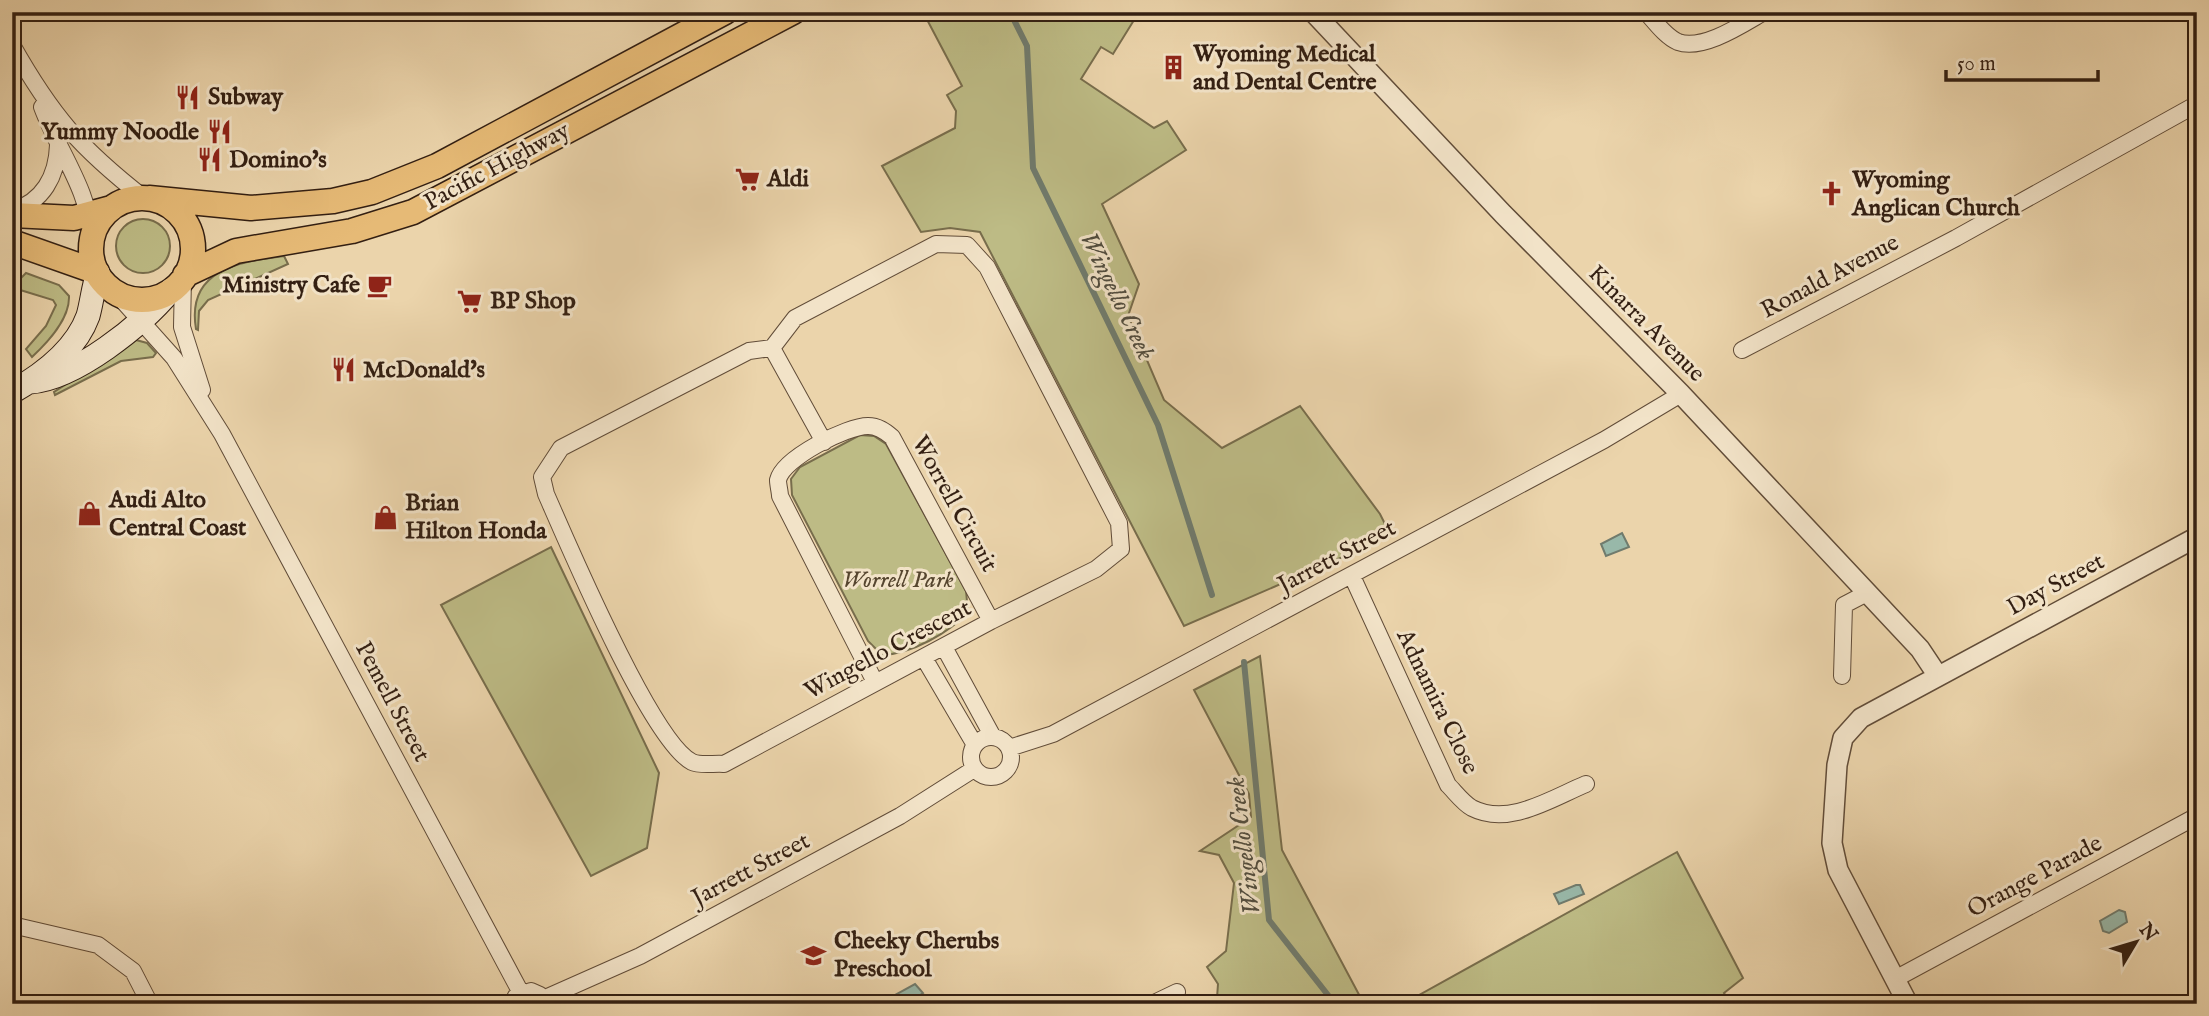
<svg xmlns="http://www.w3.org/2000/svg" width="2209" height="1016" viewBox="0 0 2209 1016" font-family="'IM FELL English',serif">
<rect width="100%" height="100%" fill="#ebd4ab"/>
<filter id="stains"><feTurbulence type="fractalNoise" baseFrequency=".00286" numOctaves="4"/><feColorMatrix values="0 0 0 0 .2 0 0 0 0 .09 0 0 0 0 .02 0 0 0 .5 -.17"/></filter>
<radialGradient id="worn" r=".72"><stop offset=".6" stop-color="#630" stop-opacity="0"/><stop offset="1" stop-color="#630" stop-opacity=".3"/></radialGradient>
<path fill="#bdbb85" stroke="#786d4c" stroke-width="2" d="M 923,12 L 1139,12 L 1113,54 L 1101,47 L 1081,79 L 1154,128 L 1167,121 L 1186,150 L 1102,204 L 1139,284 L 1128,316 L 1164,400 L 1222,448 L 1300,406 L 1380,514 L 1391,536 L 1184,626 L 980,232 L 950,228 L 921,232 L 882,166 L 955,128 L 956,111 L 947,95 L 962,86 Z
M116 246a27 27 0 1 1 54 0a27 27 0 1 1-54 0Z
M 284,256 L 288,264 L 208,300 L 199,311 L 198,330 L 196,329 C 186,270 238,262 284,256 Z
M 26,273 L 59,285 L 69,296 C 70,319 48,342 32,357 L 26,349 L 46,326 L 56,305 L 53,300 L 17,289 L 20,279 Z
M 136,340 L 147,343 L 156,353 L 153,357 L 121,361 L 55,395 L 54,392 Z
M 860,435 L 874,436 L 886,444 L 966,591 L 968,612 C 949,633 911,654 882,655 L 868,641 L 792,495 L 791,479 L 800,467 Z
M 551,547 L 659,773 L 647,848 L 591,876 L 441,605 Z
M 1260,656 L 1282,850 L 1364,1004 L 1231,1004 L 1217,998 L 1218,984 L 1207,967 L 1226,951 L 1234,883 L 1219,855 L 1200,851 L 1251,817 L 1249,794 L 1194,690 Z
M 1677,852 L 1743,978 L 1724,993 L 1730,1004 L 1403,1004 Z"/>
<path fill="#98b8a9" stroke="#707b6d" stroke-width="2" d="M 1622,533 L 1629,547 L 1606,556 L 1601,544 Z
M 1576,885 L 1580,885 L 1584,894 L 1559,904 L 1554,894 Z
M 2119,910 L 2125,912 L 2127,922 L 2109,933 L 2103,931 L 2100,921 Z
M 915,984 L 923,993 L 908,1004 L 898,1004 L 893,996 Z"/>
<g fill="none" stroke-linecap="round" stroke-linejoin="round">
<path stroke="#707b6d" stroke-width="6" d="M 1010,12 L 1027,46 L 1033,168 L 1158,425 L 1212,595
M 1244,662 L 1269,920 L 1335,1004"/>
<defs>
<path id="minor" d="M 1646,12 C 1655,22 1666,37 1678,42 C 1703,51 1743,24 1764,12
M 12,45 C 52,116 80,148 144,198
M 42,107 C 59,153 89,189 92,239
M 12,211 C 43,202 57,176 58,145
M 936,244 L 967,245 L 987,267 L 1119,523 L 1121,549 L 1096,569 L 991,621 L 724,764 C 715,763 700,766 692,762 C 651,741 568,544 546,494 L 542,477 L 561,448 L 749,351 L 772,348 L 795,318 Z
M 183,278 L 182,327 L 202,390
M 114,291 L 174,358 L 222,434 L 521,993
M 772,348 L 824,442
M 1742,350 L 1956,238 L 2197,104
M 1352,576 L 1448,785 C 1455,792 1463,803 1472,808 C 1509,827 1552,798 1586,784
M 944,647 L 993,737
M 924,658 L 975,745
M 1842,676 L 1844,605 L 1867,593
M 875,682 L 780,496 C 780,492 778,485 778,480 C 783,458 847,426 868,426 C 878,426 885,431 892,437 L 991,621
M971 757a20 20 0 1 1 40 0a20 20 0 1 1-40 0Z
M 1009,748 L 1053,734 L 1604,440 L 1681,394
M 12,925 L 98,945 L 133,971 L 150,1004
M 1895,979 L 2197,816
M 543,999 L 640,956 L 900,816 L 974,769
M 512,1004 L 516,996 L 531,991 L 540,995 L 545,1004
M 1152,1004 L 1177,992"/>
<path id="tertiary" d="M 1313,12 L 1503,214 L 1681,394 L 1920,649 L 1938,676
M 1908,1004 L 1838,870 L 1832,843 L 1837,765 L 1843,738 L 1861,718 L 2197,537"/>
<path id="secondary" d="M 30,382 C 75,379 142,325 171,290
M 12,392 C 42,375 76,349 88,316 C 92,302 93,287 98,273"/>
<path id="primary" d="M 149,198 L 251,208 L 333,201 L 372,192 L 437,166 L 725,12
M91 249a51 51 0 1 1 102 0a51 51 0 1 1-102 0Z
M 12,215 L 74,218 L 111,208
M 12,242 L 97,272
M 185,275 L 236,251 L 352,231 L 413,212 L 793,12"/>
</defs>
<use href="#minor" stroke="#614c38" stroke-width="18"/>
<use href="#tertiary" stroke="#614c38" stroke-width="22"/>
<use href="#secondary" stroke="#331f12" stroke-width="25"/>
<use href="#primary" stroke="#331f12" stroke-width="27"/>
<use href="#minor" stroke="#f2e3c8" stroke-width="16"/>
<use href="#tertiary" stroke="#f2e3c8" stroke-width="19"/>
<use href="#secondary" stroke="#f2e3c8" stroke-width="23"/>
<use href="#primary" stroke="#e6ba76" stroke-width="24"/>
</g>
<defs>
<symbol id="building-bare" viewBox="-9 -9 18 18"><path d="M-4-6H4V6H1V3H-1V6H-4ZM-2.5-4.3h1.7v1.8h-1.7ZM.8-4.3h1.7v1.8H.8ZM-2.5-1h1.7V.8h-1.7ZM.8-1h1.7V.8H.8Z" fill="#8f2418" stroke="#f2e3c8" stroke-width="2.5" paint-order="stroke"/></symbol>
<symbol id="restaurant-bare" viewBox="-9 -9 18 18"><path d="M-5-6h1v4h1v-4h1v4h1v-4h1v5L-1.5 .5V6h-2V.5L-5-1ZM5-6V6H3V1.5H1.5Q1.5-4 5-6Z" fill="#8f2418" stroke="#f2e3c8" stroke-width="2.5" paint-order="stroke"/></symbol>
<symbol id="supermarket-bare" viewBox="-9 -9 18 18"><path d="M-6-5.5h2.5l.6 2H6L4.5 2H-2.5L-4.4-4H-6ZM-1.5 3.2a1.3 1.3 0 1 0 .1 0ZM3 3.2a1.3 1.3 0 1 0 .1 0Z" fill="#8f2418" stroke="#f2e3c8" stroke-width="2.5" paint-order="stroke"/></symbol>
<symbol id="church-bare" viewBox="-9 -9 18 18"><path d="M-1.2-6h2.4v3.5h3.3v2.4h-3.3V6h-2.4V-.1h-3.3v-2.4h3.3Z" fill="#8f2418" stroke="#f2e3c8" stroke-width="2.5" paint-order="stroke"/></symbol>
<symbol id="cafe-bare" viewBox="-9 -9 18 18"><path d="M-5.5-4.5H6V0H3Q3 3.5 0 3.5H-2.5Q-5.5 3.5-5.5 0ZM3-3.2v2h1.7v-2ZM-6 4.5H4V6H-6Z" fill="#8f2418" stroke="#f2e3c8" stroke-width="2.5" paint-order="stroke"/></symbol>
<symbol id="shop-bare" viewBox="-9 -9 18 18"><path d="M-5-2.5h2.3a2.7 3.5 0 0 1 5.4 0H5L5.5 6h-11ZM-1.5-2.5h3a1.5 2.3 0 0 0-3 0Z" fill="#8f2418" stroke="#f2e3c8" stroke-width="2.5" paint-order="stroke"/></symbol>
<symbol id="school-bare" viewBox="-9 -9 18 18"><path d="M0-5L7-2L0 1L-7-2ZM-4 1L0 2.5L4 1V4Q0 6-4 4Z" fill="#8f2418" stroke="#f2e3c8" stroke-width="2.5" paint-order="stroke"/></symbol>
</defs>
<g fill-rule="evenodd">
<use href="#building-bare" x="1156" y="50" width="35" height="35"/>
<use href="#restaurant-bare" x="170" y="80" width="35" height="35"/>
<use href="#restaurant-bare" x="202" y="114" width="35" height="35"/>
<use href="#restaurant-bare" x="192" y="142" width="35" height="35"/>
<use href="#supermarket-bare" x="730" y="162" width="35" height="35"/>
<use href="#church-bare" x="1814" y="176" width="35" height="35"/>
<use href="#cafe-bare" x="362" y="268" width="35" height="35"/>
<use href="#supermarket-bare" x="452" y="284" width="35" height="35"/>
<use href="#restaurant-bare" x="326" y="352" width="35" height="35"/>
<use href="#shop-bare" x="72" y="496" width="35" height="35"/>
<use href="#shop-bare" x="368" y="500" width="35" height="35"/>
<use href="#school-bare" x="796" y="938" width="35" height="35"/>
</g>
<g text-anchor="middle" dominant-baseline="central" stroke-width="6" stroke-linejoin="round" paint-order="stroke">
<g font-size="24" font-weight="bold" fill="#331f12" stroke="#f2e3c8" text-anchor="start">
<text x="1193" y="54">Wyoming Medical<tspan x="1193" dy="28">and Dental Centre</tspan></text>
<text x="208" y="97">Subway</text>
<text x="199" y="132" text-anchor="end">Yummy Noodle</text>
<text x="229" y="160">Domino's</text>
<text x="767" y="179">Aldi</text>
<text x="1852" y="180">Wyoming<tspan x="1852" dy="28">Anglican Church</tspan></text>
<text x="360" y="285" text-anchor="end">Ministry Cafe</text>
<text x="490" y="301">BP Shop</text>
<text x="363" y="370">McDonald's</text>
<text x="109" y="500">Audi Alto<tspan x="109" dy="28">Central Coast</tspan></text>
<text x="405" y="503">Brian<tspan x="405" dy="28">Hilton Honda</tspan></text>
<text x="834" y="941">Cheeky Cherubs<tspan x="834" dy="28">Preschool</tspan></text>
</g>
<g font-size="24" fill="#331f12" stroke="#f2e3c8">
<text transform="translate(497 167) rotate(-28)">Pacific Highway</text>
<text transform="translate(1830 277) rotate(-28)">Ronald Avenue</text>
<text transform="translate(1646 324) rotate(45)">Kinarra Avenue</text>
<text transform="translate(954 504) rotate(61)">Worrell Circuit</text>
<text transform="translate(1337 557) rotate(-28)">Jarrett Street</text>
<text transform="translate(2056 585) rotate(-28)">Day Street</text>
<text transform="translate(888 650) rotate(-28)">Wingello Crescent</text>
<text transform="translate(392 702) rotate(62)">Pemell Street</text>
<text transform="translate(1437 702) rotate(64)">Adnamira Close</text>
<text transform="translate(751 870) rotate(-28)">Jarrett Street</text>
<text transform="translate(2035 877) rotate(-28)">Orange Parade</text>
</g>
<g font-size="24" font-style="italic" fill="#56462f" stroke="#f2e3c8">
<text x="898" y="580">Worrell Park</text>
</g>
<g font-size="26" font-style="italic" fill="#514d3f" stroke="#f2e3c8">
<text transform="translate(1117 296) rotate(64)">Wingello Creek</text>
<text transform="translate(1244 846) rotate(-97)">Wingello Creek</text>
</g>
</g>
<rect width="2209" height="1016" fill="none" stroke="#ebd4ab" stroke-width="42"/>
<rect x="14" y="14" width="2181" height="988" fill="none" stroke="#331f12" stroke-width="3.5"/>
<rect x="21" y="21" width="2167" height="974" fill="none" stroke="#331f12" stroke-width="2"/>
<g transform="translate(2136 942) rotate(52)" stroke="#f2e3c8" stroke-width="5" paint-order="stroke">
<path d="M0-5L12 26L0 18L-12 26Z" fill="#331f12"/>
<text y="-10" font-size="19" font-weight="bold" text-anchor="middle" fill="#331f12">N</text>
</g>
<path d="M1946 70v10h152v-10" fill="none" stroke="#331f12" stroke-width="3.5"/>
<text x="1957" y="70" font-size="21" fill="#331f12" stroke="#f2e3c8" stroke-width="5" paint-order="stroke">50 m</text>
<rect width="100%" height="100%" filter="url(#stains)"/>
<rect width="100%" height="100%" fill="url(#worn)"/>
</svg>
